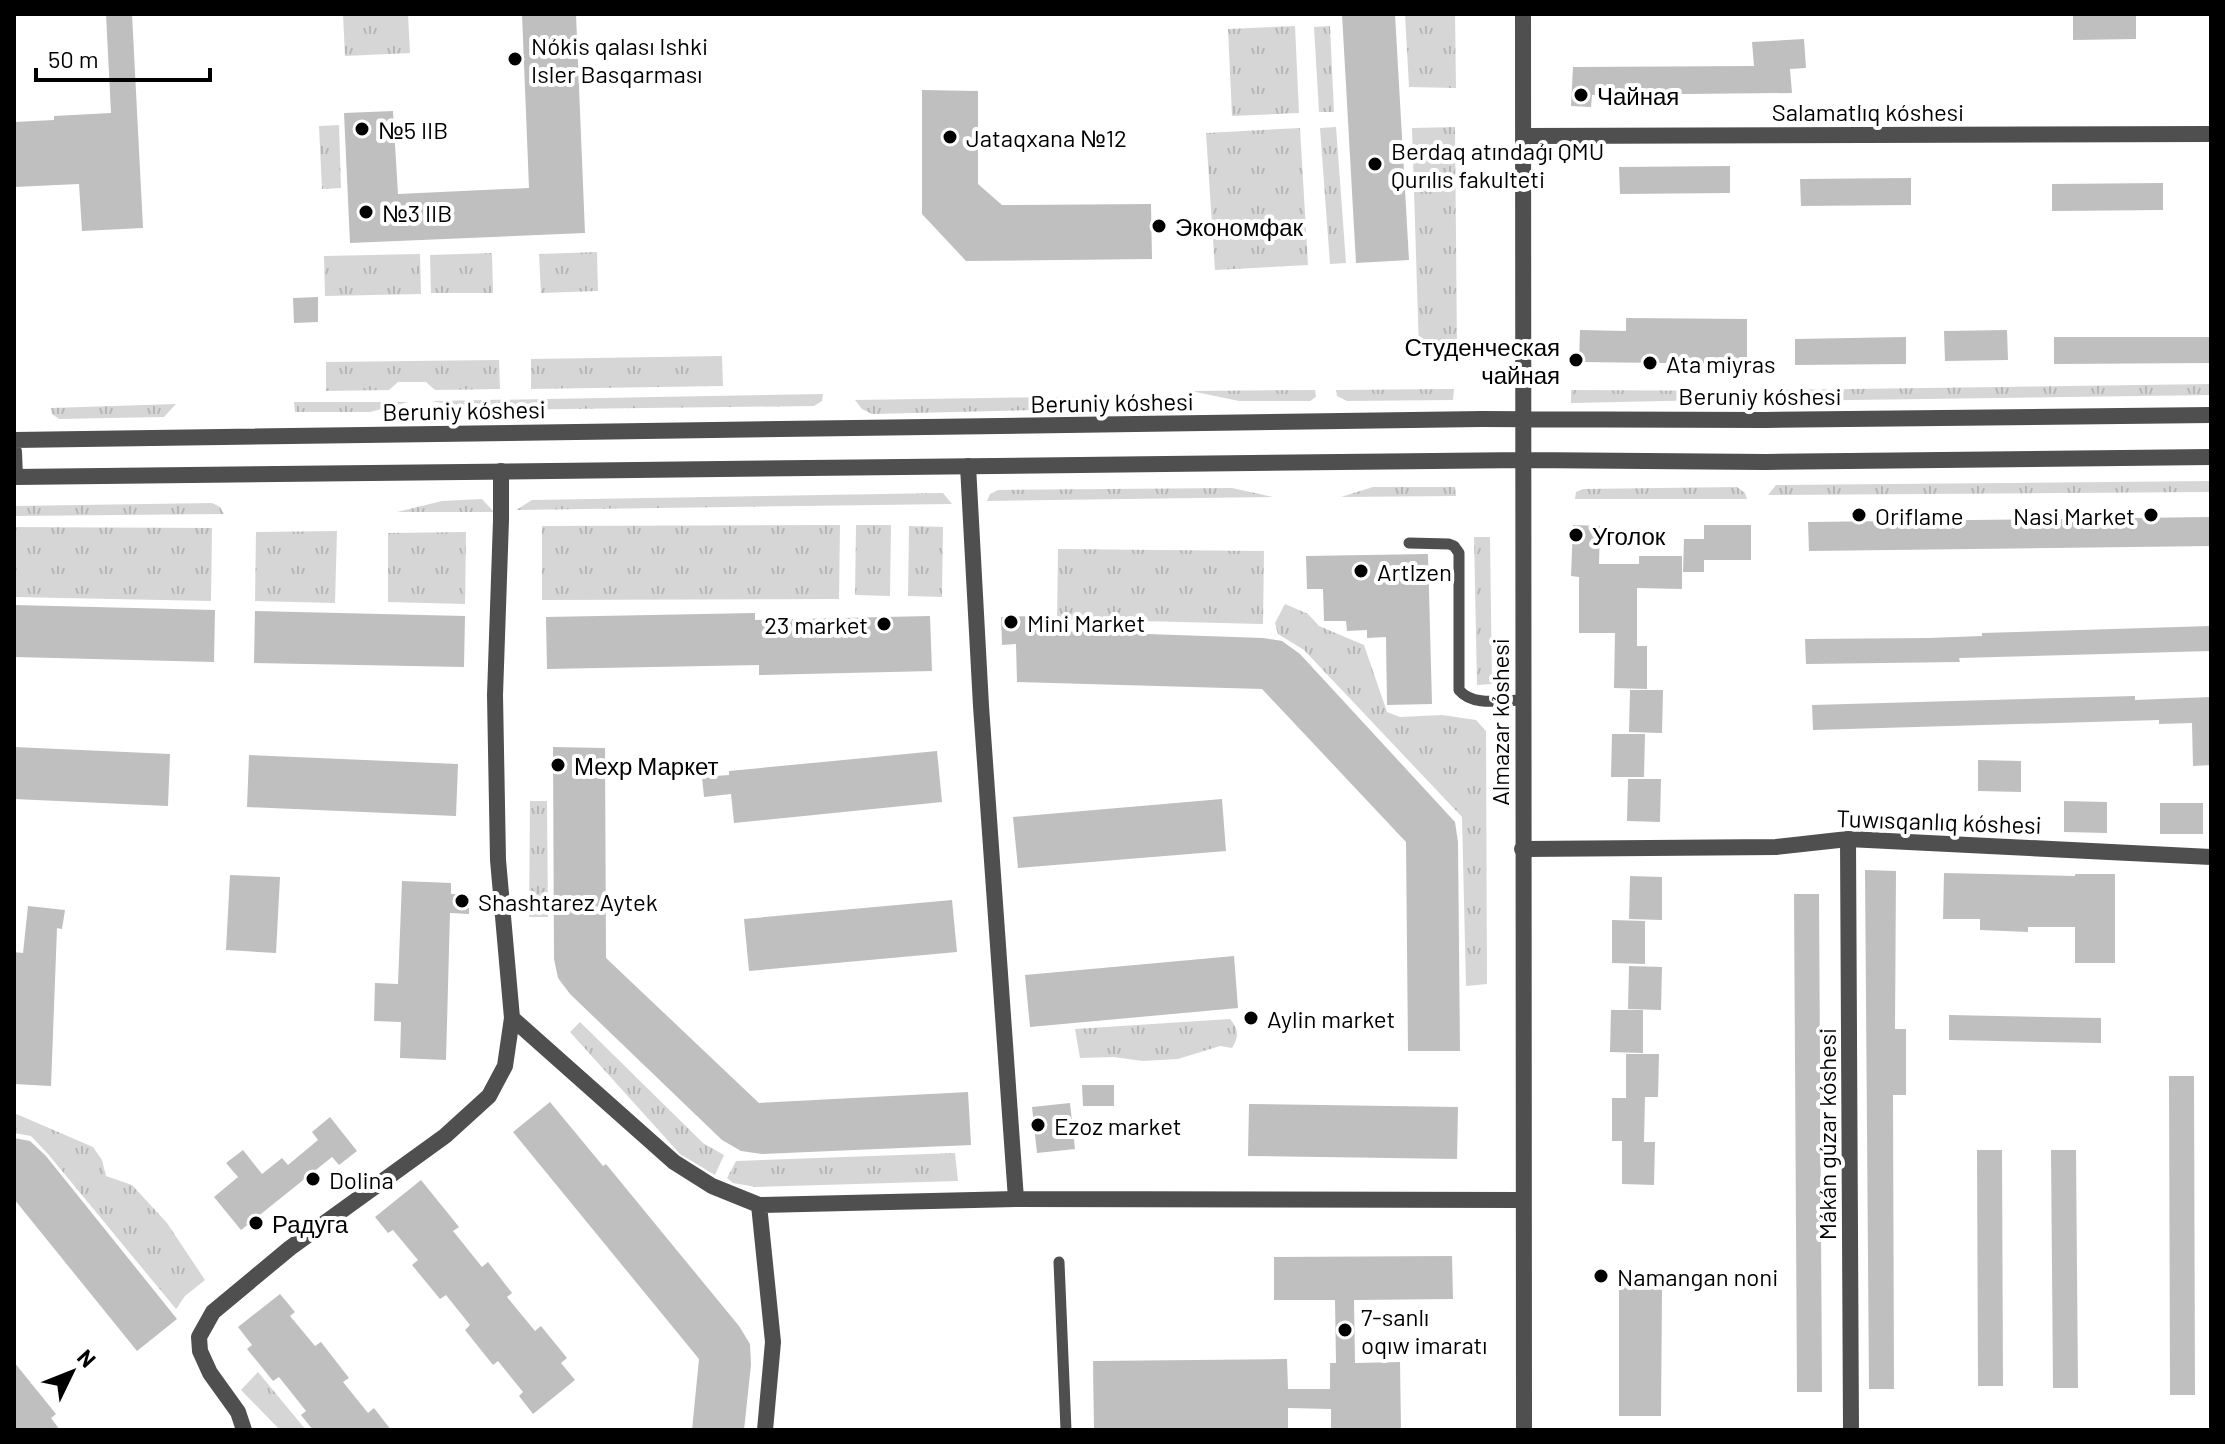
<svg xmlns="http://www.w3.org/2000/svg" width="2225" height="1444" viewBox="0 0 2225 1444" font-family="Barlow,sans-serif">
<defs>
<pattern id="grass-tufts" width="24" height="20" patternUnits="userSpaceOnUse" patternTransform="scale(2)"><rect width="24" height="20" fill="#d6d6d6"/><path d="M3 7l-1-3M5 7V3M7 7l1-3M15 17l-1-3M17 17v-4M19 17l1-3" fill="none" stroke="#b6b6b6"/></pattern>
</defs>
<rect width="100%" height="100%" fill="#fff"/>
<path fill="url(#grass-tufts)" d="M 343,14 L 408,14 L 410,53 L 345,56 Z
M 1405,14 L 1455,14 L 1456,88 L 1409,87 Z
M 1295,26 L 1299,113 L 1232,116 L 1228,29 Z
M 1330,26 L 1334,112 L 1319,112 L 1314,27 Z
M 339,125 L 341,188 L 322,189 L 319,126 Z
M 1336,127 L 1346,263 L 1330,264 L 1320,128 Z
M 1455,127 L 1457,350 L 1419,350 L 1412,128 Z
M 1300,128 L 1308,265 L 1215,270 L 1206,133 Z
M 597,252 L 598,291 L 541,293 L 539,254 Z
M 492,253 L 493,293 L 431,293 L 430,255 Z
M 420,254 L 421,294 L 325,296 L 324,256 Z
M 722,356 L 723,386 L 531,389 L 531,359 Z
M 499,360 L 500,389 L 435,390 L 426,382 L 398,382 L 389,390 L 326,391 L 326,362 Z
M 2211,384 L 2211,395 L 1780,401 L 1779,390 Z
M 1454,389 L 1453,400 L 1347,401 L 1337,396 L 1336,390 Z
M 1315,390 L 1316,397 L 1310,401 L 1239,401 L 1191,391 Z
M 1571,390 L 1755,391 L 1760,399 L 1571,403 Z
M 823,394 L 822,401 L 814,406 L 482,410 L 431,401 Z
M 1123,396 L 1081,409 L 872,414 L 862,409 L 855,400 Z
M 294,402 L 408,402 L 370,412 L 295,412 Z
M 176,404 L 164,417 L 59,419 L 52,414 L 51,408 Z
M 2211,481 L 2211,492 L 1768,495 L 1776,485 Z
M 1373,487 L 1455,487 L 1456,496 L 1341,497 Z
M 1737,487 L 1745,493 L 1747,499 L 1575,499 L 1576,492 L 1583,489 Z
M 1232,488 L 1273,497 L 987,501 L 990,494 L 998,490 Z
M 943,493 L 952,504 L 516,510 L 532,500 Z
M 482,499 L 494,512 L 397,512 L 442,501 Z
M 212,503 L 220,507 L 224,514 L 14,516 L 14,506 Z
M 840,525 L 839,599 L 542,600 L 542,526 Z
M 856,525 L 891,525 L 890,596 L 855,595 Z
M 909,526 L 943,527 L 942,597 L 908,596 Z
M 14,527 L 212,528 L 211,601 L 14,597 Z
M 337,531 L 335,603 L 255,601 L 256,532 Z
M 466,532 L 465,604 L 388,602 L 388,533 Z
M 1474,537 L 1490,537 L 1492,684 L 1477,685 Z
M 1058,549 L 1264,551 L 1263,624 L 1057,619 Z
M 1285,604 L 1308,614 L 1319,626 L 1364,645 L 1387,712 L 1400,717 L 1442,715 L 1476,720 L 1486,731 L 1487,984 L 1466,986 L 1462,817 L 1304,650 L 1278,634 L 1275,623 Z
M 530,801 L 547,801 L 548,917 L 529,917 Z
M 1230,1019 C 1239,1029 1239,1037 1232,1048 L 1220,1046 L 1178,1059 L 1143,1061 L 1113,1057 L 1080,1058 L 1075,1029 Z
M 580,1022 L 703,1143 L 724,1155 L 715,1175 L 680,1154 L 570,1032 Z
M 14,1113 L 93,1147 L 102,1160 L 106,1176 L 132,1185 L 167,1223 L 205,1280 L 185,1296 L 176,1309 L 48,1154 L 31,1136 L 14,1133 Z
M 955,1153 L 958,1181 L 756,1187 L 733,1183 L 727,1178 L 736,1161 Z
M 258,1372 L 306,1430 L 280,1430 L 241,1390 Z"/>
<path fill="#bfbfbf" d="M 106,14 L 132,14 L 143,228 L 82,231 L 79,184 L 14,187 L 14,122 L 54,120 L 54,116 L 111,113 Z
M 522,14 L 576,14 L 585,233 L 350,243 L 344,113 L 393,111 L 398,194 L 529,188 Z
M 1342,14 L 1395,14 L 1409,260 L 1356,263 Z
M 2073,14 L 2136,14 L 2136,39 L 2073,40 Z
M 1804,39 L 1806,68 L 1790,69 L 1792,93 L 1592,95 L 1591,107 L 1571,106 L 1573,67 L 1754,66 L 1752,42 Z
M 922,90 L 978,91 L 978,184 L 1002,205 L 1151,204 L 1152,259 L 966,261 L 922,214 Z
M 1730,166 L 1730,193 L 1620,194 L 1619,167 Z
M 1911,178 L 1911,205 L 1801,206 L 1800,179 Z
M 2163,183 L 2163,210 L 2052,211 L 2052,184 Z
M 318,297 L 318,322 L 294,323 L 293,298 Z
M 1626,318 L 1747,319 L 1747,364 L 1579,362 L 1580,330 L 1626,331 Z
M 2007,330 L 2008,360 L 1945,361 L 1944,331 Z
M 1906,337 L 1906,364 L 1795,365 L 1795,339 Z
M 2054,337 L 2211,337 L 2211,363 L 2054,364 Z
M 2211,517 L 2211,546 L 1809,551 L 1808,522 Z
M 1573,525 L 1600,526 L 1599,564 L 1639,564 L 1639,556 L 1682,556 L 1682,589 L 1637,588 L 1637,646 L 1647,646 L 1647,689 L 1614,688 L 1615,633 L 1579,633 L 1579,577 L 1571,576 Z
M 1704,525 L 1751,525 L 1751,560 L 1704,560 L 1704,572 L 1683,572 L 1684,539 L 1704,539 Z
M 1428,554 L 1432,704 L 1387,705 L 1386,637 L 1367,638 L 1367,630 L 1347,631 L 1346,621 L 1324,621 L 1323,589 L 1307,589 L 1306,556 Z
M 14,605 L 215,610 L 214,662 L 14,657 Z
M 255,611 L 465,616 L 464,667 L 254,663 Z
M 755,613 L 755,620 L 930,616 L 932,671 L 759,675 L 759,665 L 547,669 L 546,617 Z
M 1030,616 L 1031,630 L 1263,638 L 1282,641 L 1300,654 L 1455,822 L 1458,842 L 1460,1051 L 1408,1051 L 1406,842 L 1279,707 L 1262,689 L 1017,682 L 1016,644 L 1002,645 L 1001,617 Z
M 2211,626 L 2211,651 L 1959,658 L 1960,662 L 1806,664 L 1805,639 L 1928,638 L 1982,636 L 1982,633 Z
M 1630,690 L 1663,690 L 1662,733 L 1629,732 Z
M 2135,696 L 2135,700 L 2211,697 L 2211,765 L 2193,766 L 2192,723 L 2159,724 L 2159,720 L 1813,730 L 1812,705 Z
M 1612,734 L 1645,734 L 1644,777 L 1611,777 Z
M 14,747 L 170,754 L 168,806 L 14,799 Z
M 553,747 L 605,748 L 606,958 L 741,1086 L 759,1103 L 968,1092 L 971,1145 L 762,1154 L 741,1151 L 722,1140 L 570,994 L 558,978 L 554,959 Z
M 937,751 L 942,802 L 734,823 L 731,794 L 704,797 L 702,777 L 729,775 L 729,771 Z
M 249,755 L 458,764 L 456,816 L 247,807 Z
M 1978,760 L 2021,761 L 2021,792 L 1978,791 Z
M 1628,779 L 1661,779 L 1660,822 L 1627,821 Z
M 1222,799 L 1226,851 L 1018,868 L 1013,817 Z
M 2064,801 L 2107,802 L 2107,833 L 2064,832 Z
M 2160,803 L 2203,803 L 2203,834 L 2160,834 Z
M 1865,870 L 1896,871 L 1895,1029 L 1906,1029 L 1906,1095 L 1893,1095 L 1894,1389 L 1869,1389 Z
M 1944,873 L 2075,876 L 2075,874 L 2115,874 L 2115,963 L 2075,963 L 2075,927 L 2028,927 L 2028,932 L 1980,930 L 1980,919 L 1943,919 Z
M 230,875 L 280,877 L 276,953 L 226,950 Z
M 1630,876 L 1662,877 L 1662,920 L 1629,919 Z
M 402,881 L 451,883 L 451,894 L 469,894 L 469,914 L 450,913 L 446,1060 L 400,1058 L 401,1022 L 374,1021 L 375,983 L 398,984 Z
M 1794,894 L 1819,894 L 1822,1392 L 1797,1392 Z
M 952,900 L 957,952 L 749,971 L 744,919 Z
M 28,906 L 65,910 L 62,929 L 57,928 L 51,1086 L 14,1084 L 14,952 L 23,953 Z
M 1612,920 L 1645,921 L 1645,964 L 1612,963 Z
M 1234,956 L 1238,1008 L 1030,1027 L 1025,975 Z
M 1629,966 L 1662,967 L 1661,1010 L 1628,1009 Z
M 1611,1010 L 1643,1010 L 1643,1053 L 1610,1052 Z
M 1949,1015 L 2101,1018 L 2101,1043 L 1949,1040 Z
M 1626,1054 L 1659,1054 L 1658,1097 L 1645,1097 L 1644,1142 L 1655,1142 L 1654,1185 L 1622,1184 L 1622,1141 L 1612,1141 L 1612,1098 L 1626,1098 Z
M 2169,1076 L 2194,1076 L 2195,1395 L 2170,1395 Z
M 1082,1085 L 1114,1085 L 1114,1106 L 1083,1106 Z
M 550,1102 L 603,1166 L 606,1164 L 739,1326 L 750,1344 L 751,1365 L 744,1430 L 692,1430 L 699,1359 L 513,1132 Z
M 1070,1103 L 1075,1149 L 1037,1153 L 1032,1107 Z
M 1249,1104 L 1458,1107 L 1457,1159 L 1248,1156 Z
M 330,1117 L 357,1151 L 339,1165 L 332,1157 L 241,1230 L 214,1197 L 238,1177 L 226,1163 L 243,1150 L 262,1174 L 282,1158 L 288,1165 L 318,1140 L 312,1132 Z
M 14,1138 L 30,1141 L 46,1156 L 177,1319 L 137,1351 L 14,1199 Z
M 1977,1150 L 2002,1150 L 2003,1386 L 1978,1386 Z
M 2051,1150 L 2076,1150 L 2078,1388 L 2053,1388 Z
M 421,1180 L 459,1227 L 453,1231 L 482,1267 L 488,1262 L 512,1293 L 507,1297 L 535,1331 L 541,1326 L 567,1358 L 561,1363 L 575,1380 L 533,1414 L 519,1396 L 523,1392 L 498,1361 L 493,1365 L 465,1330 L 470,1325 L 446,1295 L 440,1299 L 412,1265 L 418,1260 L 393,1230 L 388,1233 L 375,1217 Z
M 1452,1256 L 1453,1299 L 1354,1300 L 1355,1363 L 1400,1362 L 1401,1430 L 1331,1430 L 1331,1409 L 1288,1408 L 1288,1430 L 1094,1430 L 1093,1361 L 1287,1359 L 1288,1389 L 1330,1389 L 1330,1363 L 1336,1363 L 1335,1300 L 1274,1300 L 1274,1257 Z
M 1619,1287 L 1662,1288 L 1661,1416 L 1619,1416 Z
M 280,1294 L 295,1312 L 290,1316 L 315,1346 L 321,1342 L 349,1378 L 343,1382 L 368,1413 L 374,1408 L 391,1430 L 313,1430 L 301,1415 L 306,1411 L 279,1377 L 273,1381 L 247,1349 L 252,1345 L 238,1327 Z
M 14,1362 L 56,1414 L 51,1418 L 60,1430 L 14,1430 Z"/>
<g fill="none" stroke-linecap="round" stroke-linejoin="round">
<path stroke="#4f4f4f" stroke-width="11" d="M 1409,543 L 1449,544 L 1454,546 L 1459,553 L 1459,690 C 1473,707 1502,700 1522,700
M 1059,1262 L 1066,1430"/>
<path stroke="#4f4f4f" stroke-width="16" d="M 1525,136 L 2211,134
M 968,466 L 981,706 L 1016,1199
M 1848,839 L 1851,1430
M 1522,849 L 1776,847 L 1848,839 L 2211,857
M 512,1018 L 674,1162 L 712,1186 L 759,1205 L 1016,1199 L 1523,1200
M 759,1205 L 773,1342 L 765,1430
M 244,1430 L 238,1412 L 210,1373 L 200,1351 L 199,1337 L 213,1312 L 290,1248 L 445,1136 L 489,1096 L 505,1066 L 512,1018 L 498,860 L 495,695 L 501,520 L 501,471"/>
<path stroke="#4f4f4f" stroke-width="16" d="M 1523,14 L 1524,1430
M 14,440 L 1482,419 L 1765,420 L 2211,415
M 14,452 L 15,477
M 14,477 L 1525,460 L 1766,462 L 2211,457"/>
</g>
<g fill="#000" stroke="#fff" stroke-width="3">
<circle cx="515" cy="59" r="8"/>
<circle cx="1581" cy="95" r="8"/>
<circle cx="362" cy="129" r="8"/>
<circle cx="950" cy="137" r="8"/>
<circle cx="1375" cy="164" r="8"/>
<circle cx="366" cy="212" r="8"/>
<circle cx="1159" cy="226" r="8"/>
<circle cx="1576" cy="360" r="8"/>
<circle cx="1650" cy="363" r="8"/>
<circle cx="1859" cy="515" r="8"/>
<circle cx="2151" cy="515" r="8"/>
<circle cx="1576" cy="535" r="8"/>
<circle cx="1361" cy="571" r="8"/>
<circle cx="1011" cy="622" r="8"/>
<circle cx="884" cy="624" r="8"/>
<circle cx="558" cy="765" r="8"/>
<circle cx="462" cy="901" r="8"/>
<circle cx="1251" cy="1018" r="8"/>
<circle cx="1038" cy="1125" r="8"/>
<circle cx="313" cy="1179" r="8"/>
<circle cx="256" cy="1223" r="8"/>
<circle cx="1601" cy="1276" r="8"/>
<circle cx="1345" cy="1330" r="8"/>
</g>
<g text-anchor="middle" dominant-baseline="central" stroke-width="8" stroke-linejoin="round" paint-order="stroke">
<g font-size="24" fill="#000" stroke="#fff" text-anchor="start">
<text x="531" y="45">Nókis qalası Ishki<tspan x="531" dy="28">Isler Basqarması</tspan></text>
<text x="1597" y="95">Чайная</text>
<text x="378" y="129">№5 IIB</text>
<text x="966" y="137">Jataqxana №12</text>
<text x="1391" y="150">Berdaq atındaǵı QMU<tspan x="1391" dy="28">Qurılıs fakulteti</tspan></text>
<text x="382" y="212">№3 IIB</text>
<text x="1175" y="226">Экономфак</text>
<text x="1560" y="346" text-anchor="end">Студенческая<tspan x="1560" dy="28">чайная</tspan></text>
<text x="1666" y="363">Ata miyras</text>
<text x="1875" y="515">Oriflame</text>
<text x="2135" y="515" text-anchor="end">Nasi Market</text>
<text x="1592" y="535">Уголок</text>
<text x="1377" y="571">ArtIzen</text>
<text x="1027" y="622">Mini Market</text>
<text x="868" y="624" text-anchor="end">23 market</text>
<text x="574" y="765">Мехр Маркет</text>
<text x="478" y="901">Shashtarez Aytek</text>
<text x="1267" y="1018">Aylin market</text>
<text x="1054" y="1125">Ezoz market</text>
<text x="329" y="1179">Dolina</text>
<text x="272" y="1223">Радуга</text>
<text x="1617" y="1276">Namangan noni</text>
<text x="1361" y="1316">7-sanlı<tspan x="1361" dy="28">oqıw imaratı</tspan></text>
</g>
<g font-size="24" fill="#000" stroke="#fff">
<text x="1868" y="111">Salamatlıq kóshesi</text>
<text x="1760" y="395">Beruniy kóshesi</text>
<text transform="translate(1112 402) rotate(-1)">Beruniy kóshesi</text>
<text transform="translate(464 410) rotate(-1)">Beruniy kóshesi</text>
<text transform="translate(1499 722) rotate(-90)">Almazar kóshesi</text>
<text transform="translate(1939 821) rotate(2)">Tuwısqanlıq kóshesi</text>
<text transform="translate(1826 1134) rotate(-90)">Mákán gúzar kóshesi</text>
</g>
</g>
<rect width="2225" height="1444" fill="none" stroke="#000000" stroke-width="32"/>
<g transform="translate(72 1372) rotate(47)" stroke="#ffffff" stroke-width="6" paint-order="stroke">
<path d="M0-6L14 30L0 20L-14 30Z" fill="#000000"/>
<text y="-12" font-size="22" font-weight="bold" text-anchor="middle" fill="#000000">N</text>
</g>
<path d="M36 68v12h174v-12" fill="none" stroke="#000000" stroke-width="4"/>
<text x="48" y="68" font-size="24" fill="#000000" stroke="#ffffff" stroke-width="6" paint-order="stroke">50 m</text>
</svg>
